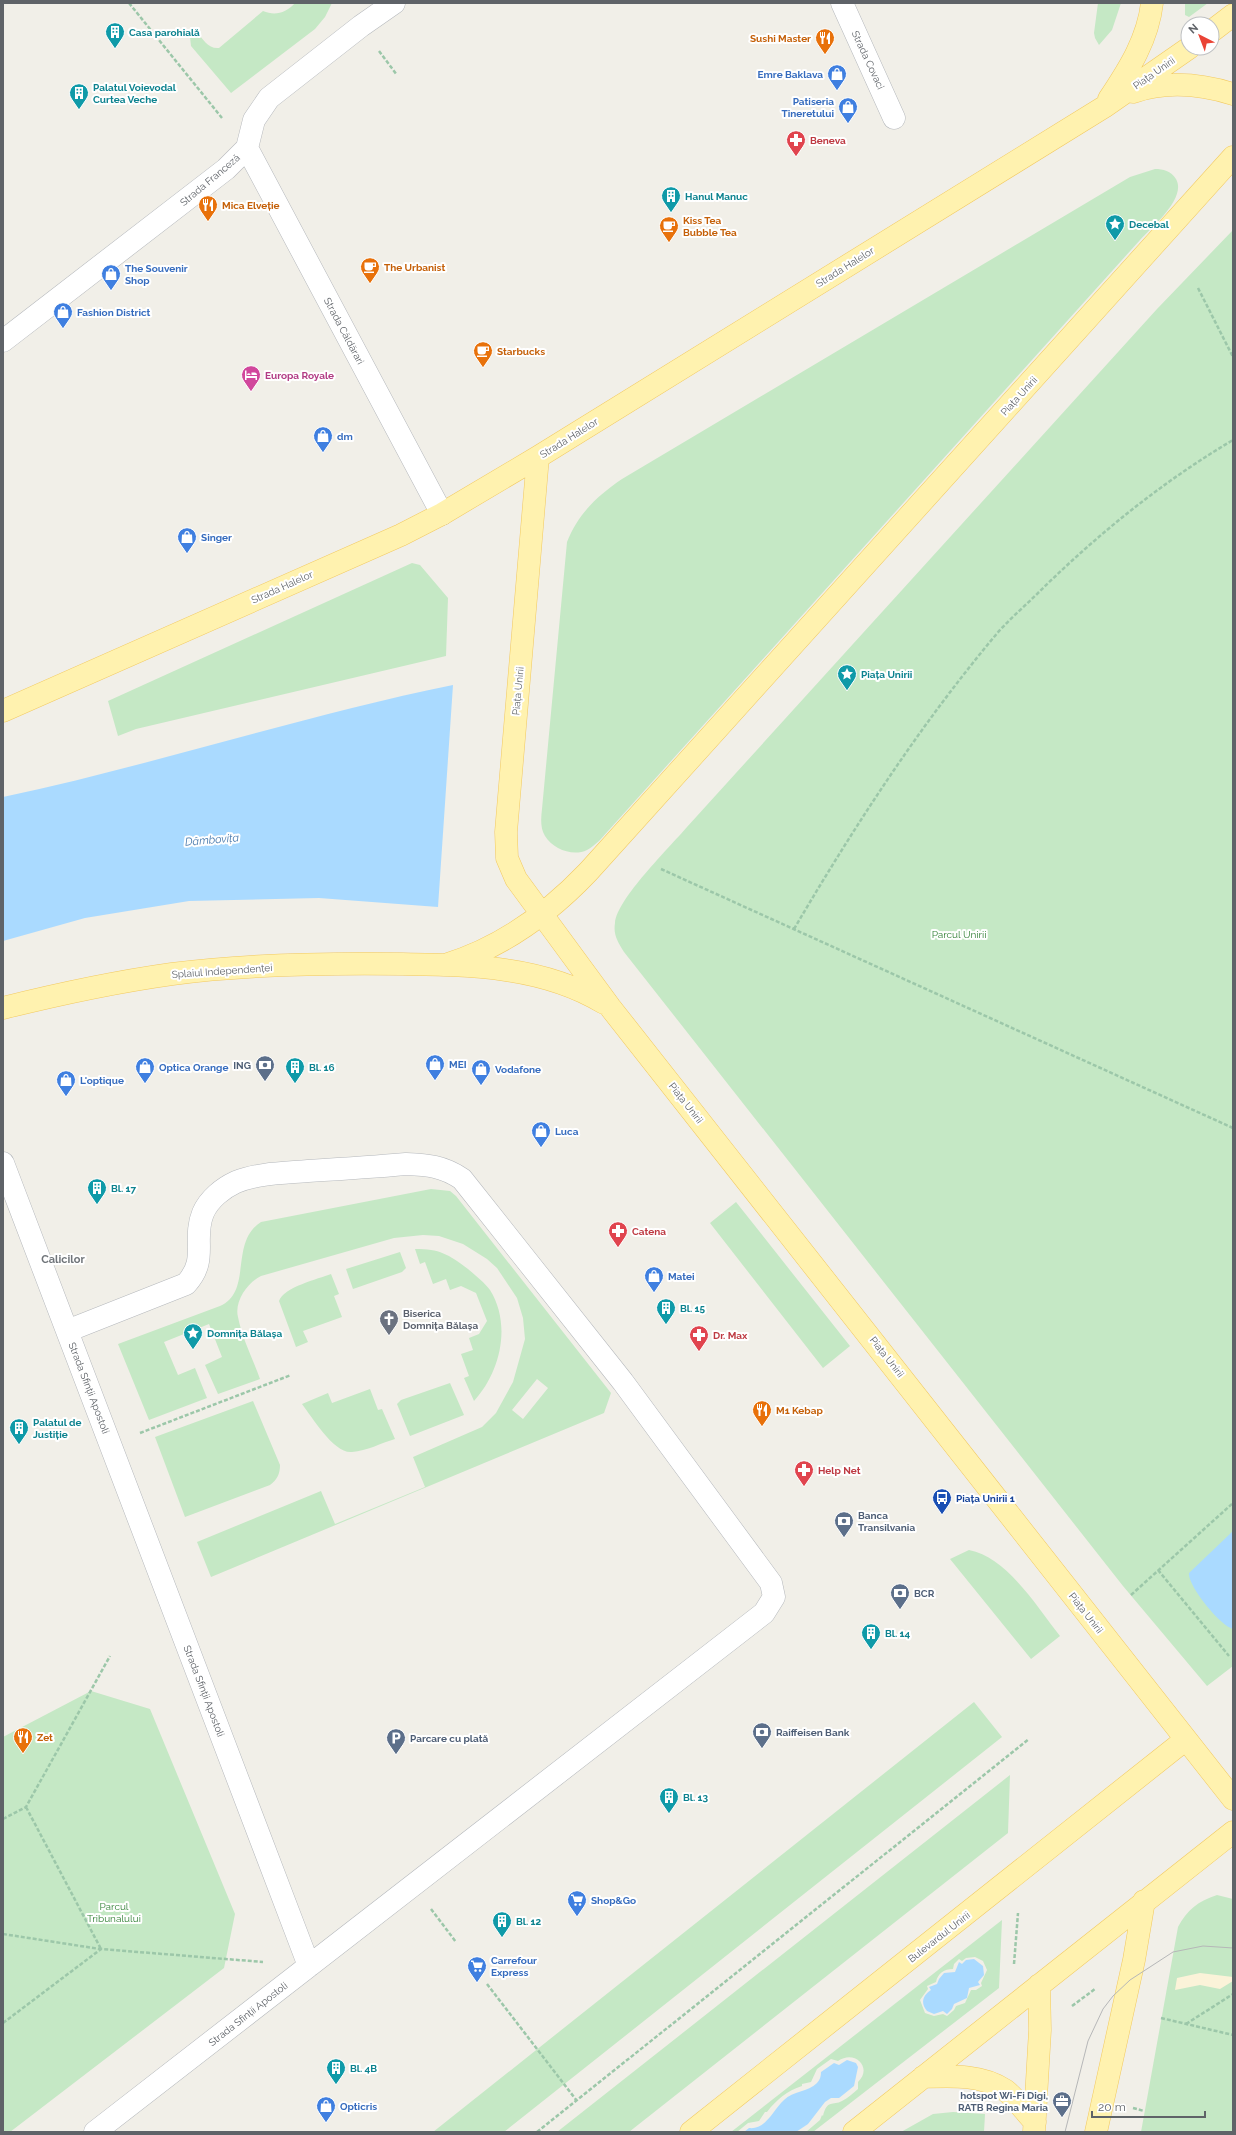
<svg xmlns="http://www.w3.org/2000/svg" width="1236" height="2135" viewBox="0 0 1236 2135" font-family="Raleway,sans-serif">
<rect width="100%" height="100%" fill="#f1efe8"/>
<path fill="#c5e8c5" fill-rule="evenodd" d="M 295,3 L 332,3 L 325,17 L 315,29 L 231,93 L 191,46 L 190,37 L 196,31 C 203,39 208,49 219,48 L 263,11 C 275,16 286,13 295,3 Z
M 1098,3 L 1121,3 L 1112,30 L 1099,45 L 1095,38 L 1094,33 Z
M 1185,3 L 1208,3 L 1189,17 L 1185,15 Z
M 1155,169 C 1163,169 1171,171 1176,179 C 1187,198 1152,227 1140,240 L 599,841 C 595,844 591,848 587,850 C 573,857 553,849 545,836 C 540,828 541,818 542,809 L 567,542 C 578,514 597,496 622,479 L 1098,196 L 1130,177 Z
M 1233,230 L 1233,1666 L 1207,1686 L 1123,1586 L 624,952 C 618,942 613,935 615,923 C 617,899 669,848 687,827 L 1157,309 Z
M 412,563 L 420,565 L 448,598 L 446,656 L 136,729 L 118,736 L 108,701 Z
M 431,1189 L 450,1191 L 456,1196 L 611,1393 L 604,1413 L 211,1577 L 197,1542 L 321,1491 L 335,1524 L 425,1487 L 413,1457 L 482,1427 L 496,1413 L 513,1382 L 525,1339 L 523,1318 L 517,1298 L 497,1268 L 487,1259 L 463,1244 L 439,1236 L 423,1235 L 394,1238 L 261,1276 C 248,1282 234,1301 238,1317 C 242,1338 253,1359 260,1379 L 218,1394 L 205,1365 L 222,1357 L 209,1324 L 164,1342 L 178,1375 L 195,1368 L 207,1398 L 149,1420 L 118,1344 L 220,1306 C 253,1292 229,1242 261,1222 ZM 537,1379 L 548,1388 L 523,1419 L 512,1410 Z
M 736,1202 L 850,1346 L 823,1368 L 710,1223 Z
M 415,1249 C 440,1249 448,1254 468,1269 C 475,1275 485,1283 490,1290 C 512,1325 500,1373 474,1401 L 464,1378 L 469,1376 L 461,1354 L 473,1350 L 469,1338 L 479,1334 L 487,1321 L 476,1293 L 461,1286 L 450,1290 L 446,1279 L 433,1284 L 425,1262 L 420,1264 Z
M 400,1252 L 406,1268 L 402,1272 L 353,1289 L 346,1269 Z
M 331,1274 L 339,1294 L 334,1296 L 342,1317 L 303,1331 L 308,1342 L 296,1347 L 279,1301 C 284,1287 318,1279 331,1274 Z
M 450,1383 L 464,1415 L 410,1436 L 397,1404 L 401,1400 Z
M 370,1389 L 378,1410 L 382,1409 L 395,1439 C 381,1443 367,1451 352,1452 C 334,1454 312,1417 302,1404 L 328,1393 L 332,1403 Z
M 253,1401 L 280,1465 C 280,1474 277,1480 270,1485 L 185,1517 L 155,1437 Z
M 969,1550 C 1007,1557 1037,1607 1060,1636 L 1031,1659 L 950,1559 Z
M 91,1691 L 150,1709 L 235,1914 L 224,1968 L 10,2132 L 3,2132 L 3,1737 Z
M 974,1702 L 1002,1737 L 504,2132 L 433,2132 Z
M 1010,1775 L 1008,1833 L 629,2132 L 557,2132 Z
M 1217,1895 L 1233,1899 L 1233,2132 L 1141,2132 L 1178,1927 C 1187,1910 1198,1901 1217,1895 Z
M 1002,1920 L 999,1988 L 813,2132 L 806,2132 L 820,2120 L 822,2115 L 823,2116 C 827,2099 833,2106 842,2101 C 848,2098 853,2093 858,2089 L 858,2082 C 873,2068 855,2049 838,2061 L 831,2059 L 817,2069 L 811,2082 L 802,2084 L 802,2086 C 787,2091 777,2099 767,2112 L 765,2112 L 759,2121 L 748,2123 L 737,2132 L 731,2132 ZM 975,1957 L 983,1961 L 987,1970 L 981,1983 L 982,1986 L 976,1990 L 971,1990 L 965,2003 L 956,2006 L 954,2010 L 947,2016 L 943,2014 L 934,2016 L 925,2013 L 920,2000 L 928,1989 L 927,1986 L 936,1982 C 938,1973 944,1969 953,1969 L 954,1964 L 959,1959 L 962,1961 L 966,1958 Z
M 953,2112 L 985,2114 L 984,2132 L 901,2132 L 933,2114 Z"/>
<path fill="#fbf3d9" d="M 1200,1973 L 1233,1977 L 1233,1981 L 1220,1989 L 1200,1985 L 1175,1990 L 1177,1978 Z"/>
<path fill="#aadaff" d="M 453,685 L 438,907 L 319,898 L 189,901 L 85,918 L 3,941 L 3,797 C 154,765 301,716 453,685 Z
M 1233,1531 L 1233,1629 C 1221,1627 1187,1585 1189,1573 Z
M 974,1959 L 983,1966 L 984,1975 L 978,1982 L 980,1985 L 969,1988 L 967,1998 L 954,2004 L 952,2009 L 947,2014 L 943,2011 L 934,2014 L 927,2011 C 920,2003 923,1995 931,1990 L 929,1987 L 937,1984 L 939,1979 L 944,1973 L 955,1972 L 959,1962 L 962,1964 L 966,1960 Z
M 847,2060 L 856,2063 L 858,2067 L 854,2086 L 839,2098 L 831,2098 L 825,2102 L 808,2124 L 796,2132 L 744,2132 L 749,2128 C 766,2130 773,2110 784,2100 C 793,2091 808,2092 817,2083 C 820,2080 821,2076 821,2072 L 834,2063 L 839,2065 Z"/>
<g fill="none" stroke-linecap="round" stroke-linejoin="round">
<defs>
<path id="minor" d="M 842,3 L 894,118
M 247,148 L 442,514
M 3,341 L 226,169 L 247,148 L 254,120 L 269,98 L 361,26 L 394,3
M 3,1163 L 309,1966
M 67,1331 L 186,1284 C 209,1259 192,1240 203,1213 C 209,1199 223,1188 236,1182 C 258,1173 285,1173 308,1171 C 341,1169 373,1167 406,1164 C 428,1165 443,1166 462,1179 L 623,1382 L 771,1583 L 774,1597 L 764,1613 L 95,2132"/>
<path id="major" d="M 1212,31 L 1233,15
M 1133,92 C 1165,81 1201,84 1233,94
M 1109,99 C 1129,69 1148,39 1152,3
M 538,457 L 506,832 L 507,858 L 516,879 L 610,1007 L 1233,1799
M 3,711 L 401,535 L 442,514 L 538,457 L 1104,107 L 1189,48
M 445,965 C 501,948 548,914 588,872 L 1233,157
M 3,1008 C 59,994 115,982 172,974 C 247,964 326,963 402,964 C 471,965 543,966 604,1003
M 923,2077 C 951,2076 981,2074 1005,2090 C 1016,2098 1025,2112 1035,2122
M 691,2132 L 1185,1740
M 854,2132 L 1233,1832
M 1034,2132 L 1040,2030 L 1039,1985
M 1096,2132 L 1134,1960 L 1144,1901"/>
</defs>
<use href="#minor" stroke="#b5b8bc" stroke-width="23"/>
<use href="#major" stroke="#f2c960" stroke-width="23"/>
<path stroke="#9cc7a9" stroke-width="2.5" stroke-dasharray="4 2" stroke-linecap="butt" d="M 129,3 L 222,118
M 379,51 L 397,75
M 1198,288 L 1233,357
M 661,869 L 1233,1128
M 794,929 C 854,827 918,728 994,637 C 1007,621 1024,607 1039,592 C 1098,534 1162,482 1233,440
M 140,1433 L 291,1375
M 1158,1570 L 1229,1656
M 1131,1595 L 1233,1503
M 26,1807 L 101,1949
M 3,1819 L 26,1807 L 110,1656
M 431,1909 L 456,1942
M 3,1934 L 100,1949
M 1014,1964 L 1018,1913
M 487,1984 L 577,2101
M 1072,2006 L 1095,1989
M 1161,2018 L 1233,2035
M 3,2023 L 101,1949 L 263,1962
M 1186,2024 L 1233,1994
M 1133,2108 L 1144,2111
M 537,2132 L 1029,1739"/>
<use href="#minor" stroke="#fff" stroke-width="22"/>
<use href="#major" stroke="#fff2af" stroke-width="22"/>
<path stroke="#b6b7b8" stroke-width="1" d="M 1065,2132 L 1088,2041 L 1103,2009 L 1113,1996 L 1130,1980 L 1173,1952 L 1203,1946 L 1233,1948"/>
</g>
<defs>
<symbol id="building-pin" viewBox="-11 -11 22 30"><path d="M0 17L-7.5 6A9.5 9.5 0 1 1 7.5 6Z" fill="#0f9aa8" stroke="#fff"/><path d="M-4-6H4V6H1V3H-1V6H-4ZM-2.5-4.3h1.7v1.8h-1.7ZM.8-4.3h1.7v1.8H.8ZM-2.5-1h1.7V.8h-1.7ZM.8-1h1.7V.8H.8Z" fill="#fff"/></symbol>
<symbol id="restaurant-pin" viewBox="-11 -11 22 30"><path d="M0 17L-7.5 6A9.5 9.5 0 1 1 7.5 6Z" fill="#e8710a" stroke="#fff"/><path d="M-5-6h1v4h1v-4h1v4h1v-4h1v5L-1.5 .5V6h-2V.5L-5-1ZM5-6V6H3V1.5H1.5Q1.5-4 5-6Z" fill="#fff"/></symbol>
<symbol id="shop-pin" viewBox="-11 -11 22 30"><path d="M0 17L-7.5 6A9.5 9.5 0 1 1 7.5 6Z" fill="#3f7fe0" stroke="#fff"/><path d="M-5-2.5h2.3a2.7 3.5 0 0 1 5.4 0H5L5.5 6h-11ZM-1.5-2.5h3a1.5 2.3 0 0 0-3 0Z" fill="#fff"/></symbol>
<symbol id="pharmacy-pin" viewBox="-11 -11 22 30"><path d="M0 17L-7.5 6A9.5 9.5 0 1 1 7.5 6Z" fill="#e0444e" stroke="#fff"/><path d="M-2-6h4v4h4v4h-4v4h-4v-4h-4v-4h4Z" fill="#fff"/></symbol>
<symbol id="sight-pin" viewBox="-11 -11 22 30"><path d="M0 17L-7.5 6A9.5 9.5 0 1 1 7.5 6Z" fill="#0f9aa8" stroke="#fff"/><path d="M0-6L1.8-2.2L6-1.7L2.9 1.2L3.7 5.4L0 3.3L-3.7 5.4L-2.9 1.2L-6-1.7L-1.8-2.2Z" fill="#fff"/></symbol>
<symbol id="cafe-pin" viewBox="-11 -11 22 30"><path d="M0 17L-7.5 6A9.5 9.5 0 1 1 7.5 6Z" fill="#e8710a" stroke="#fff"/><path d="M-5.5-4.5H6V0H3Q3 3.5 0 3.5H-2.5Q-5.5 3.5-5.5 0ZM3-3.2v2h1.7v-2ZM-6 4.5H4V6H-6Z" fill="#fff"/></symbol>
<symbol id="hotel-pin" viewBox="-11 -11 22 30"><path d="M0 17L-7.5 6A9.5 9.5 0 1 1 7.5 6Z" fill="#d1479c" stroke="#fff"/><path d="M-6-4.5h1.5V1H6V5H4.5V3h-9V5H-6ZM-4 0a1.8 1.8 0 1 1 3.6 0ZM.5 0V-2.5h3Q6-2.5 6 0Z" fill="#fff"/></symbol>
<symbol id="bank-pin" viewBox="-11 -11 22 30"><path d="M0 17L-7.5 6A9.5 9.5 0 1 1 7.5 6Z" fill="#5c6f8a" stroke="#fff"/><path d="M-6-4H6V4H-6ZM0-2.3a2.3 2.3 0 1 0 0 4.6a2.3 2.3 0 1 0 0-4.6Z" fill="#fff"/></symbol>
<symbol id="church-pin" viewBox="-11 -11 22 30"><path d="M0 17L-7.5 6A9.5 9.5 0 1 1 7.5 6Z" fill="#6b7280" stroke="#fff"/><path d="M-1.2-6h2.4v3.5h3.3v2.4h-3.3V6h-2.4V-.1h-3.3v-2.4h3.3Z" fill="#fff"/></symbol>
<symbol id="bus-pin" viewBox="-11 -11 22 30"><path d="M0 17L-7.5 6A9.5 9.5 0 1 1 7.5 6Z" fill="#1a4fb4" stroke="#fff"/><path d="M-5-6H5V4H4V6H2V4H-2V6H-4V4H-5ZM-3.5-4V0h7V-4ZM-3.5 1.2v1.5H-2V1.2ZM2 1.2v1.5H3.5V1.2Z" fill="#fff"/></symbol>
<symbol id="parking-pin" viewBox="-11 -11 22 30"><path d="M0 17L-7.5 6A9.5 9.5 0 1 1 7.5 6Z" fill="#5c6f8a" stroke="#fff"/><path d="M-3.5-5.5H1a3.5 3.5 0 0 1 0 7H-1V5.5H-3.5ZM-1-3.4V-.6H.8a1.4 1.4 0 0 0 0-2.8Z" fill="#fff"/></symbol>
<symbol id="supermarket-pin" viewBox="-11 -11 22 30"><path d="M0 17L-7.5 6A9.5 9.5 0 1 1 7.5 6Z" fill="#3f7fe0" stroke="#fff"/><path d="M-6-5.5h2.5l.6 2H6L4.5 2H-2.5L-4.4-4H-6ZM-1.5 3.2a1.3 1.3 0 1 0 .1 0ZM3 3.2a1.3 1.3 0 1 0 .1 0Z" fill="#fff"/></symbol>
<symbol id="office-pin" viewBox="-11 -11 22 30"><path d="M0 17L-7.5 6A9.5 9.5 0 1 1 7.5 6Z" fill="#5c6f8a" stroke="#fff"/><path d="M-6-3h4V-5.5h4V-3h4V5H-6ZM-1-4.5V-3h2v-1.5ZM-6 0V1H6V0Z" fill="#fff"/></symbol>
</defs>
<g fill-rule="evenodd">
<use href="#building-pin" x="104" y="21" width="22" height="30"/>
<use href="#restaurant-pin" x="814" y="27" width="22" height="30"/>
<use href="#shop-pin" x="826" y="63" width="22" height="30"/>
<use href="#building-pin" x="68" y="82" width="22" height="30"/>
<use href="#shop-pin" x="837" y="96" width="22" height="30"/>
<use href="#pharmacy-pin" x="785" y="129" width="22" height="30"/>
<use href="#building-pin" x="660" y="185" width="22" height="30"/>
<use href="#restaurant-pin" x="197" y="194" width="22" height="30"/>
<use href="#sight-pin" x="1104" y="213" width="22" height="30"/>
<use href="#cafe-pin" x="658" y="215" width="22" height="30"/>
<use href="#cafe-pin" x="359" y="256" width="22" height="30"/>
<use href="#shop-pin" x="100" y="263" width="22" height="30"/>
<use href="#shop-pin" x="52" y="301" width="22" height="30"/>
<use href="#cafe-pin" x="472" y="340" width="22" height="30"/>
<use href="#hotel-pin" x="240" y="364" width="22" height="30"/>
<use href="#shop-pin" x="312" y="425" width="22" height="30"/>
<use href="#shop-pin" x="176" y="526" width="22" height="30"/>
<use href="#sight-pin" x="836" y="663" width="22" height="30"/>
<use href="#shop-pin" x="424" y="1053" width="22" height="30"/>
<use href="#bank-pin" x="254" y="1054" width="22" height="30"/>
<use href="#shop-pin" x="134" y="1056" width="22" height="30"/>
<use href="#building-pin" x="284" y="1056" width="22" height="30"/>
<use href="#shop-pin" x="470" y="1058" width="22" height="30"/>
<use href="#shop-pin" x="55" y="1069" width="22" height="30"/>
<use href="#shop-pin" x="530" y="1120" width="22" height="30"/>
<use href="#building-pin" x="86" y="1177" width="22" height="30"/>
<use href="#pharmacy-pin" x="607" y="1220" width="22" height="30"/>
<use href="#shop-pin" x="643" y="1265" width="22" height="30"/>
<use href="#building-pin" x="655" y="1297" width="22" height="30"/>
<use href="#church-pin" x="378" y="1308" width="22" height="30"/>
<use href="#sight-pin" x="182" y="1322" width="22" height="30"/>
<use href="#pharmacy-pin" x="688" y="1324" width="22" height="30"/>
<use href="#restaurant-pin" x="751" y="1399" width="22" height="30"/>
<use href="#building-pin" x="8" y="1417" width="22" height="30"/>
<use href="#pharmacy-pin" x="793" y="1459" width="22" height="30"/>
<use href="#bus-pin" x="931" y="1487" width="22" height="30"/>
<use href="#bank-pin" x="833" y="1510" width="22" height="30"/>
<use href="#bank-pin" x="889" y="1582" width="22" height="30"/>
<use href="#building-pin" x="860" y="1622" width="22" height="30"/>
<use href="#bank-pin" x="751" y="1721" width="22" height="30"/>
<use href="#restaurant-pin" x="12" y="1726" width="22" height="30"/>
<use href="#parking-pin" x="385" y="1727" width="22" height="30"/>
<use href="#building-pin" x="658" y="1786" width="22" height="30"/>
<use href="#supermarket-pin" x="566" y="1889" width="22" height="30"/>
<use href="#building-pin" x="491" y="1910" width="22" height="30"/>
<use href="#supermarket-pin" x="466" y="1955" width="22" height="30"/>
<use href="#building-pin" x="325" y="2057" width="22" height="30"/>
<use href="#office-pin" x="1051" y="2090" width="22" height="30"/>
<use href="#shop-pin" x="315" y="2095" width="22" height="30"/>
</g>
<g text-anchor="middle" dominant-baseline="central" stroke-width="4" stroke-linejoin="round" paint-order="stroke">
<g font-size="10" font-weight="bold" fill="#0d838f" stroke="#fff" text-anchor="start">
<text x="129" y="32">Casa parohială</text>
<text x="93" y="87">Palatul Voievodal<tspan x="93" dy="12">Curtea Veche</tspan></text>
<text x="685" y="196">Hanul Manuc</text>
<text x="1129" y="224">Decebal</text>
<text x="861" y="674">Piața Unirii</text>
<text x="309" y="1067">Bl. 16</text>
<text x="111" y="1188">Bl. 17</text>
<text x="680" y="1308">Bl. 15</text>
<text x="207" y="1333">Domnița Bălașa</text>
<text x="33" y="1422">Palatul de<tspan x="33" dy="12">Justiție</tspan></text>
<text x="885" y="1633">Bl. 14</text>
<text x="683" y="1797">Bl. 13</text>
<text x="516" y="1921">Bl. 12</text>
<text x="350" y="2068">Bl. 4B</text>
</g>
<g font-size="10" font-weight="bold" fill="#c56008" stroke="#fff" text-anchor="start">
<text x="811" y="38" text-anchor="end">Sushi Master</text>
<text x="222" y="205">Mica Elveție</text>
<text x="683" y="220">Kiss Tea<tspan x="683" dy="12">Bubble Tea</tspan></text>
<text x="384" y="267">The Urbanist</text>
<text x="497" y="351">Starbucks</text>
<text x="776" y="1410">M1 Kebap</text>
<text x="37" y="1737">Zet</text>
</g>
<g font-size="10" fill="#5f6368" stroke="#fff">
<text transform="translate(868 60) rotate(65)">Strada Covaci</text>
<text transform="translate(1154 73) rotate(-35)">Piața Unirii</text>
<text transform="translate(210 180) rotate(-40)">Strada Franceză</text>
<text transform="translate(845 267) rotate(-32)">Strada Halelor</text>
<text transform="translate(344 331) rotate(62)">Strada Căldărari</text>
<text transform="translate(1019 396) rotate(-48)">Piața Unirii</text>
<text transform="translate(569 438) rotate(-32)">Strada Halelor</text>
<text transform="translate(282 587) rotate(-24)">Strada Halelor</text>
<text transform="translate(518 691) rotate(-85)">Piața Unirii</text>
<text transform="translate(222 971) rotate(-4)">Splaiul Independenței</text>
<text transform="translate(686 1103) rotate(52)">Piața Unirii</text>
<text transform="translate(887 1357) rotate(52)">Piața Unirii</text>
<text transform="translate(89 1388) rotate(69)">Strada Sfinții Apostoli</text>
<text transform="translate(1086 1613) rotate(52)">Piața Unirii</text>
<text transform="translate(204 1691) rotate(69)">Strada Sfinții Apostoli</text>
<text transform="translate(939 1937) rotate(-38)">Bulevardul Unirii</text>
<text transform="translate(248 2014) rotate(-38)">Strada Sfinții Apostoli</text>
</g>
<g font-size="10" font-weight="bold" fill="#366cbe" stroke="#fff" text-anchor="start">
<text x="823" y="74" text-anchor="end">Emre Baklava</text>
<text x="834" y="101" text-anchor="end">Patiseria<tspan x="834" dy="12">Tineretului</tspan></text>
<text x="125" y="268">The Souvenir<tspan x="125" dy="12">Shop</tspan></text>
<text x="77" y="312">Fashion District</text>
<text x="337" y="436">dm</text>
<text x="201" y="537">Singer</text>
<text x="449" y="1064">MEI</text>
<text x="159" y="1067">Optica Orange</text>
<text x="495" y="1069">Vodafone</text>
<text x="80" y="1080">L'optique</text>
<text x="555" y="1131">Luca</text>
<text x="668" y="1276">Matei</text>
<text x="591" y="1900">Shop&amp;Go</text>
<text x="491" y="1960">Carrefour<tspan x="491" dy="12">Express</tspan></text>
<text x="340" y="2106">Opticris</text>
</g>
<g font-size="10" font-weight="bold" fill="#be3a42" stroke="#fff" text-anchor="start">
<text x="810" y="140">Beneva</text>
<text x="632" y="1231">Catena</text>
<text x="713" y="1335">Dr. Max</text>
<text x="818" y="1470">Help Net</text>
</g>
<g font-size="10" font-weight="bold" fill="#b23c85" stroke="#fff" text-anchor="start">
<text x="265" y="375">Europa Royale</text>
</g>
<g font-size="10" fill="#348238" stroke="#fff">
<text x="959" y="934">Parcul Unirii</text>
<text x="114" y="1906">Parcul<tspan x="114" dy="12">Tribunalului</tspan></text>
</g>
<g font-size="10" font-weight="bold" fill="#4e5e75" stroke="#fff" text-anchor="start">
<text x="251" y="1065" text-anchor="end">ING</text>
<text x="858" y="1515">Banca<tspan x="858" dy="12">Transilvania</tspan></text>
<text x="914" y="1593">BCR</text>
<text x="776" y="1732">Raiffeisen Bank</text>
<text x="410" y="1738">Parcare cu plată</text>
<text x="1048" y="2095" text-anchor="end">hotspot Wi-Fi Digi,<tspan x="1048" dy="12">RATB Regina Maria</tspan></text>
</g>
<g font-size="10" font-weight="bold" fill="#5b616d" stroke="#fff" text-anchor="start">
<text x="403" y="1313">Biserica<tspan x="403" dy="12">Domnița Bălașa</tspan></text>
</g>
<g font-size="10" font-weight="bold" fill="#164399" stroke="#fff" text-anchor="start">
<text x="956" y="1498">Piața Unirii 1</text>
</g>
<g font-size="11" font-style="italic" fill="#4174aa" stroke="#fff">
<text transform="translate(212 840) rotate(-5)">Dâmbovița</text>
</g>
<g font-size="11" font-weight="bold" fill="#70757a" stroke="#fff">
<text x="63" y="1259">Calicilor</text>
</g>
</g>
<rect width="1236" height="2135" fill="none" stroke="#5f6368" stroke-width="8"/>
<g transform="translate(1200 36) rotate(318)"><circle r="19" fill="#ffffff" stroke="#bfc1c3"/>
<path d="M0-3L7 15L0 10L-7 15Z" fill="#ea4335"/>
<text y="-6" font-size="11" font-weight="bold" text-anchor="middle" fill="#5f6368">N</text>
</g>
<path d="M1092 2111v6h113v-6" fill="none" stroke="#5f6368" stroke-width="2"/>
<text x="1098" y="2111" font-size="12" fill="#5f6368" stroke="#ffffff" stroke-width="3" paint-order="stroke">20 m</text>
</svg>
